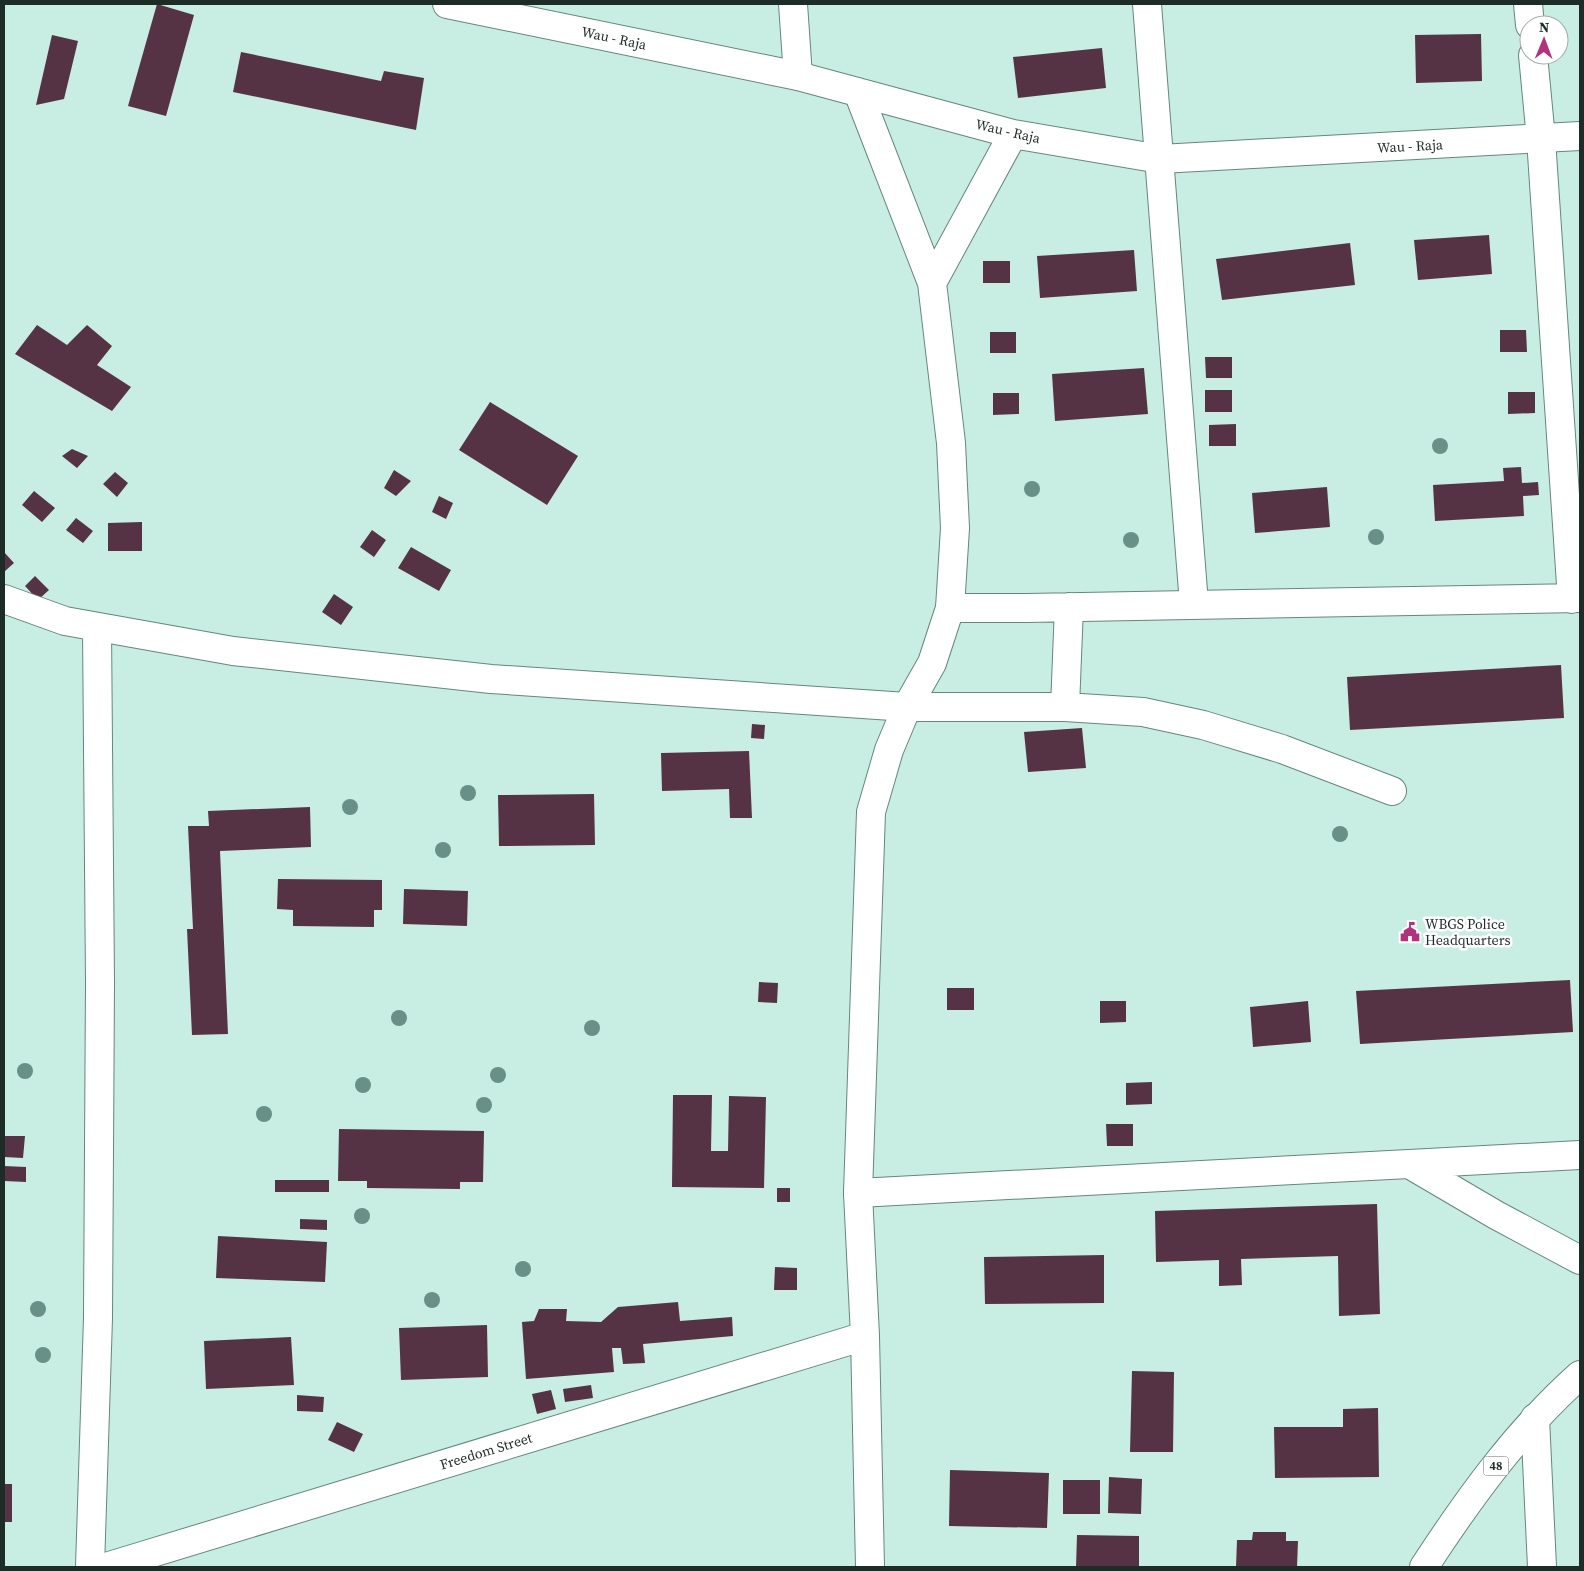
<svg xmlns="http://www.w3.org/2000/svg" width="1584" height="1571" viewBox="0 0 1584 1571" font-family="'Source Serif 4',serif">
<rect width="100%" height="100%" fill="#c8ede2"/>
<path fill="#534" d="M 157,4 L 194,15 L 166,116 L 128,106 Z
M 1481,34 L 1482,81 L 1416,83 L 1415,35 Z
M 52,35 L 78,41 L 64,99 L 36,105 Z
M 1102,48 L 1106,88 L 1018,98 L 1013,57 Z
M 241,52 L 381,81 L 384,71 L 424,78 L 416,130 L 233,92 Z
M 1489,235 L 1492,274 L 1418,280 L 1414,240 Z
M 1350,243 L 1355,285 L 1222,300 L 1216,259 Z
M 1134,250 L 1137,291 L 1040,298 L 1037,256 Z
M 983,261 L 1010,261 L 1010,283 L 983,283 Z
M 37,325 L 67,345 L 87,325 L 112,346 L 97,365 L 131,387 L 112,411 L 15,354 Z
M 1500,330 L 1526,330 L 1527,352 L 1500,352 Z
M 990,332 L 1016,332 L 1016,353 L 990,353 Z
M 1205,357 L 1232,357 L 1232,378 L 1206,378 Z
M 1144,368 L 1148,414 L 1055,421 L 1052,374 Z
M 1205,390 L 1232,390 L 1232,412 L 1205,412 Z
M 1508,392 L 1535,392 L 1535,413 L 1508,414 Z
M 993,393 L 1019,393 L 1019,414 L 993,415 Z
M 490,402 L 578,456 L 547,505 L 459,450 Z
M 1236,424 L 1236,446 L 1209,446 L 1209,425 Z
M 72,449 L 88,456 L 77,468 L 62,456 Z
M 1521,467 L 1522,483 L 1538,482 L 1539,495 L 1523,496 L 1524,516 L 1435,521 L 1433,485 L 1504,481 L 1503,468 Z
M 394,470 L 411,481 L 396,496 L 384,488 Z
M 115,472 L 128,483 L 117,497 L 103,484 Z
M 1327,487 L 1330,527 L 1255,533 L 1252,493 Z
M 34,491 L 55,508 L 42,522 L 22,505 Z
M 439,496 L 453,503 L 446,519 L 432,512 Z
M 76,518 L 93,531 L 83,543 L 66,530 Z
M 142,522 L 142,551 L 108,551 L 108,523 Z
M 372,530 L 386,540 L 374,557 L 360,547 Z
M 411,547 L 451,570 L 439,591 L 398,568 Z
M 4,552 L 14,563 L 4,572 Z
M 35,576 L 49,590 L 38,600 L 25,586 Z
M 334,594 L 353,607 L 341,625 L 322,612 Z
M 1561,665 L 1564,718 L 1350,730 L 1347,677 Z
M 752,724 L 765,725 L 764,739 L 751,738 Z
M 1082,728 L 1086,768 L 1028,772 L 1024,732 Z
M 749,751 L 752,818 L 730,818 L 729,789 L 662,791 L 661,753 Z
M 594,794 L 595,845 L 499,846 L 498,795 Z
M 310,807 L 311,847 L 220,851 L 228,1034 L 192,1035 L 187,929 L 193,929 L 188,826 L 209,826 L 208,811 Z
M 278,879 L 382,880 L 382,910 L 374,910 L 374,927 L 293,926 L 293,910 L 277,909 Z
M 404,889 L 468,891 L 467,926 L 403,924 Z
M 1570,980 L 1573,1032 L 1360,1044 L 1356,991 Z
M 759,982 L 778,983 L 777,1003 L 758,1002 Z
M 947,988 L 974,988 L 974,1010 L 947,1010 Z
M 1100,1001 L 1126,1001 L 1126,1022 L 1100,1023 Z
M 1308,1001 L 1311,1042 L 1253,1047 L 1250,1007 Z
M 1152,1082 L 1152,1104 L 1126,1105 L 1126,1083 Z
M 673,1095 L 712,1095 L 711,1151 L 728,1151 L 729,1096 L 766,1097 L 764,1188 L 672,1187 Z
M 1106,1124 L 1133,1124 L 1133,1146 L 1107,1146 Z
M 339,1129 L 484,1131 L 483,1182 L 460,1182 L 460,1189 L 367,1188 L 367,1181 L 338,1181 Z
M 4,1136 L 25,1136 L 23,1158 L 4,1157 Z
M 4,1166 L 26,1167 L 26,1182 L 4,1181 Z
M 275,1180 L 329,1180 L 329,1192 L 275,1192 Z
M 777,1188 L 790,1188 L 790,1202 L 777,1202 Z
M 1377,1204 L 1380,1314 L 1339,1316 L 1338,1256 L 1241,1259 L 1242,1285 L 1219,1286 L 1219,1260 L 1156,1262 L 1155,1211 Z
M 300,1219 L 327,1220 L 327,1230 L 300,1229 Z
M 218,1236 L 327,1242 L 325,1282 L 216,1278 Z
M 1104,1255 L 1104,1303 L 985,1304 L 984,1257 Z
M 775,1267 L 797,1268 L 797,1290 L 774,1290 Z
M 678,1302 L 680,1321 L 732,1317 L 733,1336 L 643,1344 L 645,1363 L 623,1364 L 621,1348 L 612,1348 L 614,1372 L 526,1379 L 522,1322 L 534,1321 L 539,1309 L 567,1309 L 566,1321 L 601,1322 L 618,1307 Z
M 487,1325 L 488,1377 L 401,1380 L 399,1328 Z
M 291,1337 L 294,1385 L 206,1389 L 204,1341 Z
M 1132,1371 L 1174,1372 L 1173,1452 L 1130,1452 Z
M 591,1385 L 593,1398 L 565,1402 L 563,1389 Z
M 551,1390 L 556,1409 L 537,1414 L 532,1394 Z
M 297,1395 L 324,1397 L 323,1412 L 297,1411 Z
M 1378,1408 L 1379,1477 L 1275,1478 L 1274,1427 L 1343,1427 L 1343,1409 Z
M 337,1422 L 363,1434 L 354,1452 L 328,1440 Z
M 950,1470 L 1049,1473 L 1047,1528 L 949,1526 Z
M 1109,1477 L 1142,1479 L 1141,1514 L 1108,1513 Z
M 1063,1480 L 1100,1480 L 1100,1514 L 1063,1514 Z
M 4,1484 L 12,1484 L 12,1522 L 4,1522 Z
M 1253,1532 L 1286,1532 L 1286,1541 L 1298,1541 L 1297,1567 L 1236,1567 L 1237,1540 L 1252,1540 Z
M 1077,1535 L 1139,1536 L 1139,1567 L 1076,1567 Z"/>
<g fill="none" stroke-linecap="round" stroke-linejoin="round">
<defs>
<path id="street" d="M 793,4 L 798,76
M 1147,4 L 1194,604
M 1528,4 L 1530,25
M 1533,55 L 1541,139 L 1572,599
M 4,599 L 65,621 L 233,651 L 491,679 L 907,707 L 1065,707 L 1143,712 L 1203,725 L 1282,749 L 1392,791
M 950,608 L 1027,608 L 1580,598
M 1065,707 L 1069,607
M 1409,1164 L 1580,1155
M 858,1193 L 1409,1164 L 1496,1215 L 1580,1260
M 1535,1418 L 1542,1567
M 90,1567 L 98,1318 L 100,983 L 97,627"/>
<path id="secondary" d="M 447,4 L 798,76 L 1013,134 L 1160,159 L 1580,136
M 858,92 L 932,283
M 106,1567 L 865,1336
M 870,1567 L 865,1336 L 858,1193 L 871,812 L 889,750 L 907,707 L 932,663 L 950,608 L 955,528 L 951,443 L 932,283 L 1013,134"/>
<path id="primary" d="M 1424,1567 C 1469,1498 1518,1430 1580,1375"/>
</defs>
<use href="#street" stroke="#65877d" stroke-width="30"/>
<use href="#secondary" stroke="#65877d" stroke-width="30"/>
<use href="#primary" stroke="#65877d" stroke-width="30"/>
<use href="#street" stroke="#fff" stroke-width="28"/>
<use href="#secondary" stroke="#fff" stroke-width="28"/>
<use href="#primary" stroke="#fff" stroke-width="28"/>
</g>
<g fill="#689086">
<circle cx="1440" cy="446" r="8"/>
<circle cx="1032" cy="489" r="8"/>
<circle cx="1376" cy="537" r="8"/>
<circle cx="1131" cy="540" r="8"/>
<circle cx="468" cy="793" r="8"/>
<circle cx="350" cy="807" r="8"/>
<circle cx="1340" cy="834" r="8"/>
<circle cx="443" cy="850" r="8"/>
<circle cx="399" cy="1018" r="8"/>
<circle cx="592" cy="1028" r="8"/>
<circle cx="25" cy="1071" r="8"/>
<circle cx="498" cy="1075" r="8"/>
<circle cx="363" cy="1085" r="8"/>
<circle cx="484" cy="1105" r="8"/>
<circle cx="264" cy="1114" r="8"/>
<circle cx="362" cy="1216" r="8"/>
<circle cx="523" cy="1269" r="8"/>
<circle cx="432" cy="1300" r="8"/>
<circle cx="38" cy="1309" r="8"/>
<circle cx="43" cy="1355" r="8"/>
</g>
<defs>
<symbol id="civic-bare" viewBox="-9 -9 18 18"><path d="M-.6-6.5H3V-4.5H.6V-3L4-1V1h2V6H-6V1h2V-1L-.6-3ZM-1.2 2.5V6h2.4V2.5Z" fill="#b3327d" stroke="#fff" stroke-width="2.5" paint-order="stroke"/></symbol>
</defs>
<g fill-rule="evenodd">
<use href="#civic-bare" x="1396" y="918" width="28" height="28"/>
</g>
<g text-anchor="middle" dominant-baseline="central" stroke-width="5" stroke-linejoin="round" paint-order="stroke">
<rect fill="#fff" stroke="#626b68" stroke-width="1" x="1483.5" y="1456.5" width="25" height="19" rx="4"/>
<g font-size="12" font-weight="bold" fill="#1e2c28">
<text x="1496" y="1466">48</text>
</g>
<g font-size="14" fill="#1e2c28" stroke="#fff">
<text transform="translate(614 38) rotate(12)">Wau - Raja</text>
<text transform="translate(1008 131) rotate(13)">Wau - Raja</text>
<text transform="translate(1410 146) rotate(-3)">Wau - Raja</text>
<text transform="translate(486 1451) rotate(-17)">Freedom Street</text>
</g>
<g font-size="14" fill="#1e2c28" stroke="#fff" text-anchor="start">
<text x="1425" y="924">WBGS Police<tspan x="1425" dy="16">Headquarters</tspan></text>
</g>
</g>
<rect width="1584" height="1571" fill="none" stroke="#1e2c28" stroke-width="10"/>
<g transform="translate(1544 40) rotate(1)"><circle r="24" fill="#ffffff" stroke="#a5aba9"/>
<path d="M0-4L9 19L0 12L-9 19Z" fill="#b3327d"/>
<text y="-8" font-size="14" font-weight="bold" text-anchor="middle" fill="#1e2c28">N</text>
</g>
</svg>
